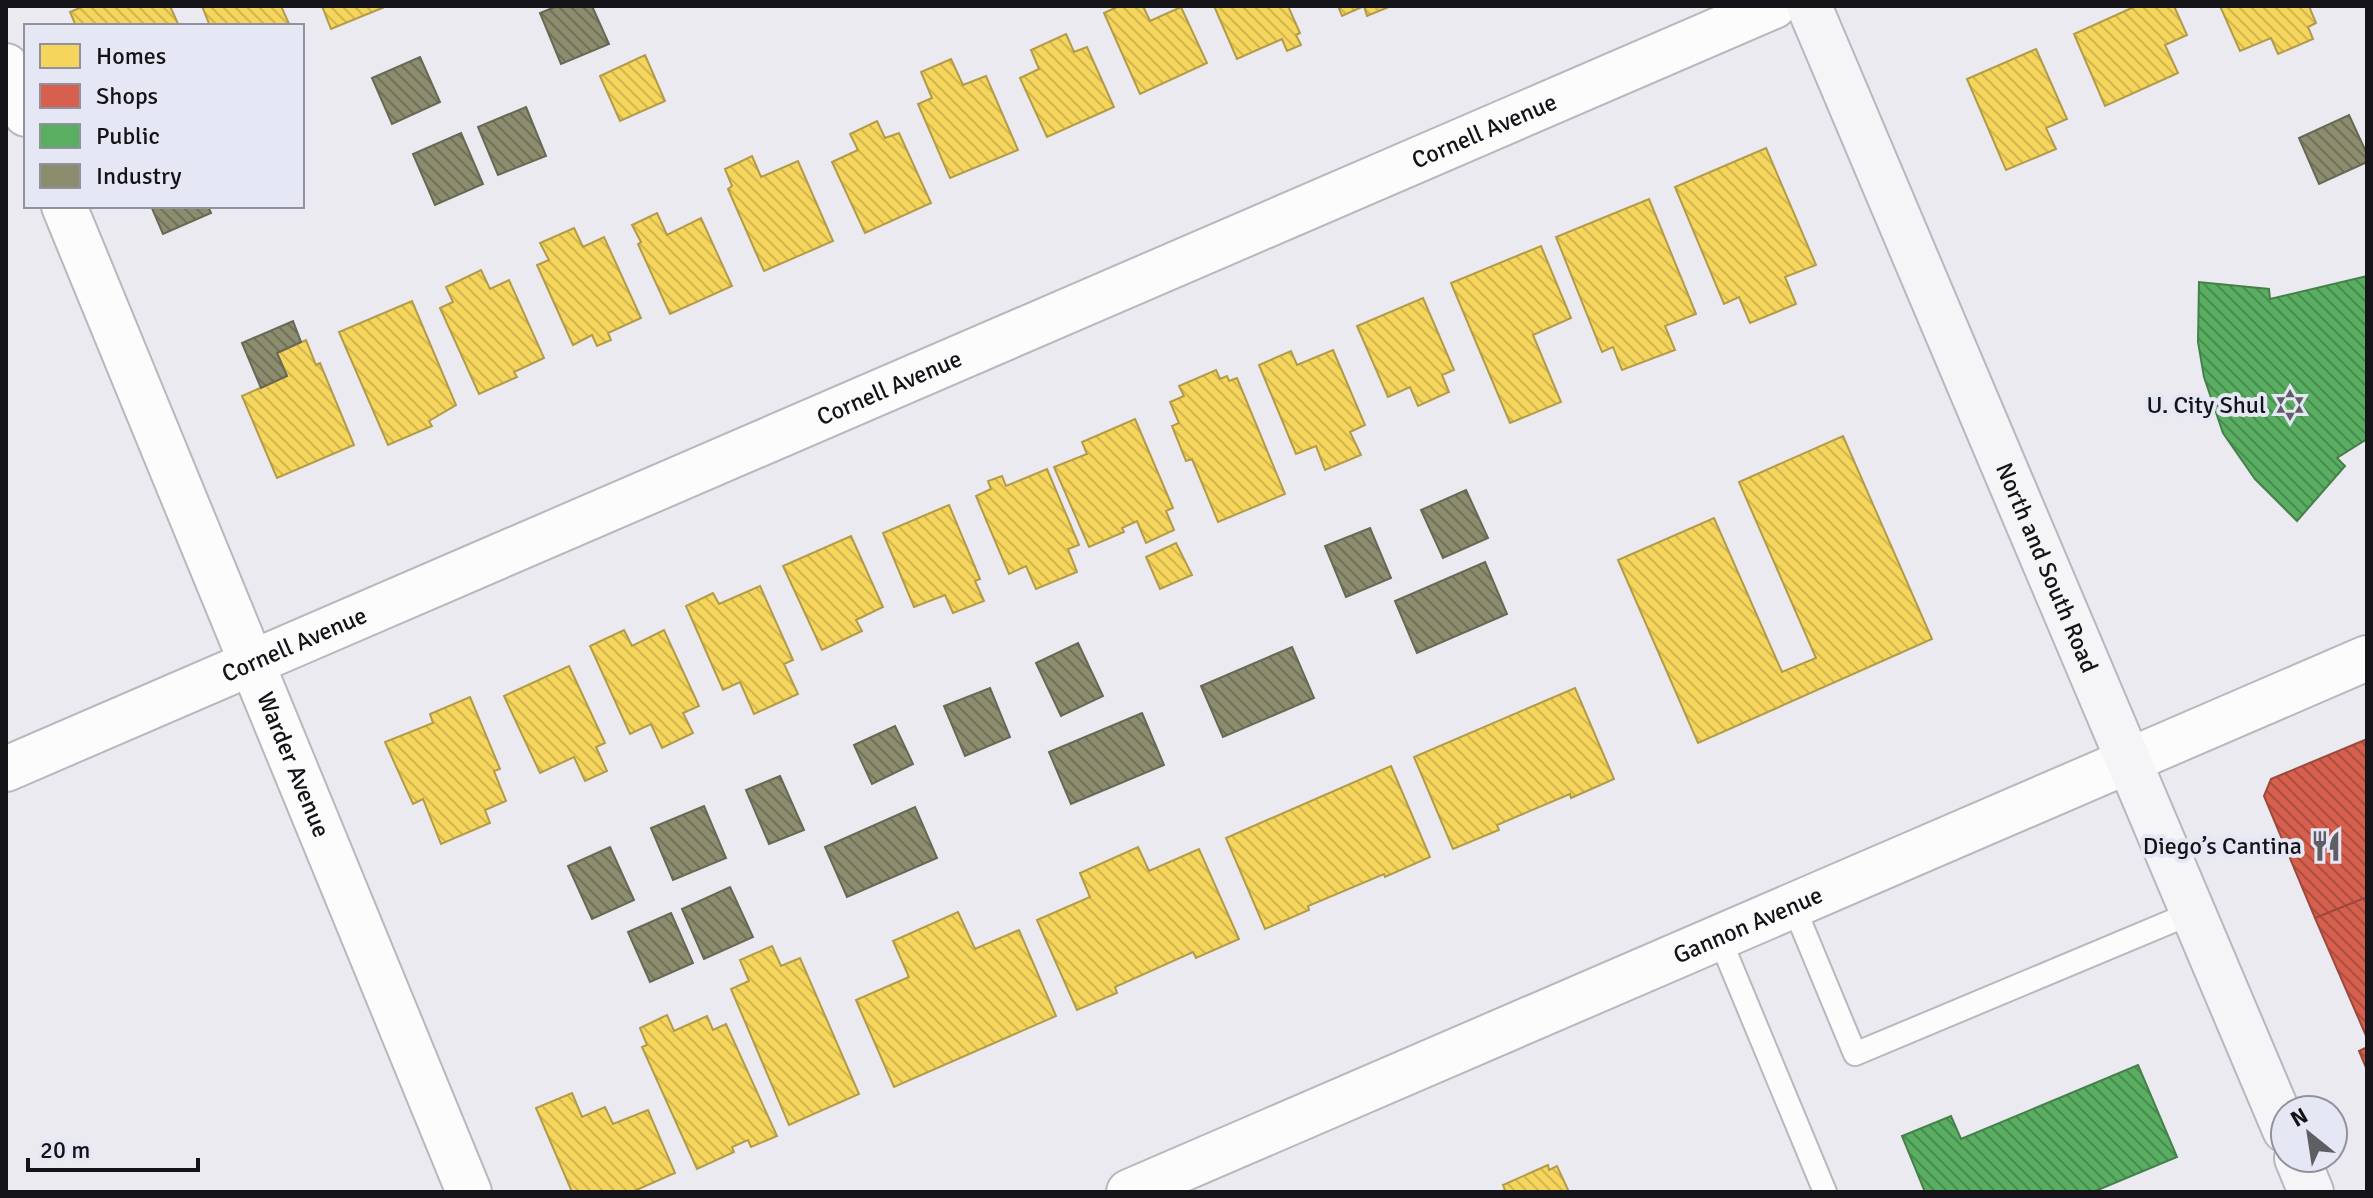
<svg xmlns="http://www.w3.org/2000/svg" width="2373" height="1198" viewBox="0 0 2373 1198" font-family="Signika,sans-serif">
<defs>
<pattern id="homes-back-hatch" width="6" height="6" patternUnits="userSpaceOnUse" patternTransform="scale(2)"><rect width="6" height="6" fill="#f6d55c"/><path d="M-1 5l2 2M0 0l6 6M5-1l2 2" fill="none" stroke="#d2b64f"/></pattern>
<pattern id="shops-back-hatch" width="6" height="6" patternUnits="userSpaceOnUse" patternTransform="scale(2)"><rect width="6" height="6" fill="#d6604d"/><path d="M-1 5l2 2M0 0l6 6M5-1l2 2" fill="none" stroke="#ac4e3f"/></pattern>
<pattern id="public-back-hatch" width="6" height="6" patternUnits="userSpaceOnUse" patternTransform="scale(2)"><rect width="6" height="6" fill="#5aae61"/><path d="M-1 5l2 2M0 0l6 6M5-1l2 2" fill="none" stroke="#498c4f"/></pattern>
<pattern id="industry-back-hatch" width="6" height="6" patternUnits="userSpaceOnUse" patternTransform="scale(2)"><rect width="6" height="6" fill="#8c8c6e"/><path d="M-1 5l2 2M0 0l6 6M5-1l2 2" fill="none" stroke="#717159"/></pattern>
</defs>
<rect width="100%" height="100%" fill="#eaeaf0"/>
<path fill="url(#homes-back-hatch)" stroke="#b29b48" stroke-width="2" d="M 84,6 L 170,6 L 179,26 L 76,26 L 70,12 Z
M 202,6 L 281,6 L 290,26 L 210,26 Z
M 322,6 L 387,6 L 331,29 Z
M 1119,6 L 1143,6 L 1150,21 L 1181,7 L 1207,63 L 1140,94 L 1104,13 Z
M 1214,6 L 1288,6 L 1300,33 L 1296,35 L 1301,45 L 1287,51 L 1282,39 L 1237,59 Z
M 1338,6 L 1391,6 L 1367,16 L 1364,6 L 1342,16 Z
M 2136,6 L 2174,6 L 2187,35 L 2165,45 L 2178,73 L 2105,106 L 2074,34 Z
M 2220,6 L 2309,6 L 2316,23 L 2308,27 L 2313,39 L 2278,54 L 2271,38 L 2240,51 Z
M 1066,34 L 1074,52 L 1087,47 L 1114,107 L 1047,137 L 1020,78 L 1039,69 L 1031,50 Z
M 2036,49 L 2067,119 L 2046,128 L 2056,149 L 2006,170 L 1967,79 Z
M 645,55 L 665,101 L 620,121 L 600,76 Z
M 951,59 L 963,85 L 986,76 L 1018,150 L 950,178 L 918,104 L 932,98 L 921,72 Z
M 877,121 L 885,138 L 899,133 L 931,203 L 865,233 L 832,162 L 858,150 L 850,134 Z
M 1766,148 L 1816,265 L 1785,277 L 1796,304 L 1750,323 L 1739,297 L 1724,304 L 1675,187 Z
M 752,156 L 761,177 L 798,161 L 833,241 L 764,271 L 728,189 L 732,186 L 725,169 Z
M 1649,199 L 1696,314 L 1665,326 L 1675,350 L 1622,370 L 1613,347 L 1602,352 L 1556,237 Z
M 657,213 L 667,235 L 701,218 L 732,286 L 670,314 L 638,244 L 641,242 L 632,225 Z
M 574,228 L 583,247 L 604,237 L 641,318 L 608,333 L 611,340 L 597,346 L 592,335 L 573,345 L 537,265 L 549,260 L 540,243 Z
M 1541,246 L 1571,318 L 1533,335 L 1561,402 L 1510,423 L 1451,283 Z
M 481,270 L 490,289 L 509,280 L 544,358 L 514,372 L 517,377 L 479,394 L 440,308 L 453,302 L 446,287 Z
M 1423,298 L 1454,370 L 1442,375 L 1449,392 L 1418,406 L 1410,387 L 1388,397 L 1357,326 Z
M 412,301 L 456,405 L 429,421 L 432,426 L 388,445 L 339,332 Z
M 306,340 L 316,365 L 320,363 L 354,445 L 277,478 L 242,396 L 287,376 L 277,353 Z
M 1333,350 L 1365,425 L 1350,432 L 1361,455 L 1325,470 L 1316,446 L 1296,454 L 1259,365 L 1291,351 L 1297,365 Z
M 1216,370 L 1220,379 L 1227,376 L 1229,381 L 1237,378 L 1285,494 L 1218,522 L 1192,459 L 1186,461 L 1172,426 L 1179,423 L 1170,402 L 1184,396 L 1179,386 Z
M 1135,419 L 1173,508 L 1166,511 L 1174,530 L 1146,543 L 1137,521 L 1122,528 L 1124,532 L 1089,547 L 1054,467 L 1087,454 L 1082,442 Z
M 1843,436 L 1932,639 L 1698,743 L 1618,560 L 1714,518 L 1782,672 L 1816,658 L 1739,482 Z
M 1047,469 L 1079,545 L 1068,549 L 1077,572 L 1036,589 L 1026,566 L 1009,574 L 976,496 L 991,489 L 988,481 L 1002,476 L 1006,486 Z
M 949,505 L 980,579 L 975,581 L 984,601 L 953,613 L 945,595 L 914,607 L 883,533 Z
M 851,536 L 883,607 L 856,620 L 862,631 L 822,650 L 783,566 Z
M 1176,543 L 1192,575 L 1160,589 L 1146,557 Z
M 760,586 L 793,660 L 784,664 L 798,694 L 754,714 L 740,682 L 723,690 L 686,606 L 713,593 L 719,604 Z
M 624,630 L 632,646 L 664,630 L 699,706 L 683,713 L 693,733 L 662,748 L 651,724 L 630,734 L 590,646 Z
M 569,666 L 605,743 L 596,747 L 607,771 L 585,781 L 574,757 L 540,773 L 504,696 Z
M 1575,688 L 1614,779 L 1571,798 L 1570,794 L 1497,825 L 1499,830 L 1453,849 L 1414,757 Z
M 470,697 L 500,769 L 494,771 L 506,801 L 485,810 L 490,823 L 441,844 L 423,799 L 413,804 L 385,742 L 433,723 L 430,714 Z
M 1391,766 L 1430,857 L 1385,877 L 1384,874 L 1308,906 L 1309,910 L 1265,929 L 1226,838 Z
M 1138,847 L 1149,871 L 1199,849 L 1239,939 L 1196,958 L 1193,952 L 1115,987 L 1117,993 L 1077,1010 L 1037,920 L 1090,897 L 1080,873 Z
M 958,912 L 975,949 L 1019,930 L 1056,1016 L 894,1087 L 856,1000 L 909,977 L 893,941 Z
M 772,946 L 781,966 L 800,958 L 859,1094 L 789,1125 L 731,989 L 749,981 L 740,960 Z
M 667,1015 L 674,1031 L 707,1016 L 713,1030 L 726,1024 L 777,1136 L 751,1147 L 748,1140 L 732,1147 L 734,1152 L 697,1169 L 642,1047 L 647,1045 L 640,1028 Z
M 572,1093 L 582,1117 L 605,1107 L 613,1124 L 648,1110 L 675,1173 L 632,1192 L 572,1192 L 536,1108 Z
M 1548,1165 L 1549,1170 L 1557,1166 L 1569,1192 L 1500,1192 L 1505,1190 L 1503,1185 Z"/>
<path fill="url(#shops-back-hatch)" stroke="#9c493d" stroke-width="2" d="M 2367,739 L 2367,897 L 2315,918 L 2264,796 L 2271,779 Z
M 2367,897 L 2367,1038 L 2315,918 Z
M 2367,1047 L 2367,1070 L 2359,1051 Z"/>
<path fill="url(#public-back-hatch)" stroke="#45804b" stroke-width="2" d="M 2367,276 L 2367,439 L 2337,458 L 2345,466 L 2297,521 L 2255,479 L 2223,433 L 2204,377 L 2198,342 L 2199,282 L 2269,289 L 2270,299 Z
M 2138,1065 L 2177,1157 L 2093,1192 L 1925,1192 L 1902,1136 L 1951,1116 L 1961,1139 Z"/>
<path fill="url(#industry-back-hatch)" stroke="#686854" stroke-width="2" d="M 557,6 L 592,6 L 609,44 L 561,64 L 540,13 Z
M 420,57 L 440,102 L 392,124 L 372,78 Z
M 526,107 L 546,156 L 498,175 L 478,127 Z
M 2349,115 L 2367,154 L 2367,162 L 2319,184 L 2299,138 Z
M 461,133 L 483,184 L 435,205 L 413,154 Z
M 151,206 L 208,206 L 211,213 L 163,234 Z
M 293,321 L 301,342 L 277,353 L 287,376 L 261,388 L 242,343 Z
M 1466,490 L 1488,538 L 1443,558 L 1421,510 Z
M 1370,528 L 1391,578 L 1346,597 L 1325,546 Z
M 1485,562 L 1507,614 L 1417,653 L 1395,601 Z
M 1078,643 L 1103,696 L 1061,716 L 1036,663 Z
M 1292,647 L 1314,698 L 1223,737 L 1201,686 Z
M 990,688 L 1010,737 L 965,756 L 944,706 Z
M 1142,713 L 1164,765 L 1071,804 L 1049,752 Z
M 895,726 L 913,764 L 872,784 L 854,745 Z
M 780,776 L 804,830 L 769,844 L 746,790 Z
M 704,806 L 726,858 L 673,880 L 651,828 Z
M 915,807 L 937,858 L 847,897 L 825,847 Z
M 610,847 L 634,900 L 592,919 L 568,866 Z
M 730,887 L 753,937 L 704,959 L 682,909 Z
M 671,913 L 693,963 L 650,982 L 628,932 Z"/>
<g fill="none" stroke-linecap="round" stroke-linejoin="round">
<defs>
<path id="lane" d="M 1793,905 L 1855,1054 L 2194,912
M 1719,937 L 1825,1192"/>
<g id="street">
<path d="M 6,66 L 26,114"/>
<path id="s1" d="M 64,206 L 469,1192"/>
<path id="s2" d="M 6,769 L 1774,6"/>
<path id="s3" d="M 1129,1192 L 2367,658"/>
</g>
<g id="secondary">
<path id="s4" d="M 1809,6 L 2285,1130"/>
<path d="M 2297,1158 L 2311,1192"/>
</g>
</defs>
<use href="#lane" stroke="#b7b8bd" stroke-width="26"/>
<use href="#street" stroke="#b7b8bd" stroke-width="48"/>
<use href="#secondary" stroke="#b7b8bd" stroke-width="48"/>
<use href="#lane" stroke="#fcfcfd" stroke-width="22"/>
<use href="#street" stroke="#fcfcfd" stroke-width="44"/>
<use href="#secondary" stroke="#f5f5f8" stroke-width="44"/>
</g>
<defs>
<symbol id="synagogue-bare" viewBox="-9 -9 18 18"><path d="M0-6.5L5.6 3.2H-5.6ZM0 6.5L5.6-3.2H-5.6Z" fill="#5e5e64" stroke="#e6e7f4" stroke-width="2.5" paint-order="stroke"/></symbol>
<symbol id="restaurant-bare" viewBox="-9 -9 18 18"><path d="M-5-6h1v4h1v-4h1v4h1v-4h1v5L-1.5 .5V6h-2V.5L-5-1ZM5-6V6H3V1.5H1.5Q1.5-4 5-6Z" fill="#5e5e64" stroke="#e6e7f4" stroke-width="2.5" paint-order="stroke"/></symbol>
</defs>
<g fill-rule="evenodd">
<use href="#synagogue-bare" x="2268" y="383" width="44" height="44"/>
<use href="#restaurant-bare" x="2304" y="824" width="44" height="44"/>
</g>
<g text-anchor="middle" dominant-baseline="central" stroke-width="8" stroke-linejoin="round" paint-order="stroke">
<g font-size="24" fill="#131318" stroke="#e6e7f4">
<text stroke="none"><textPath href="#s2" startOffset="1610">Cornell Avenue</textPath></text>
<text stroke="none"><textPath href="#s2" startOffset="962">Cornell Avenue</textPath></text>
<text stroke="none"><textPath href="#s4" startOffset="610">North and South Road</textPath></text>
<text stroke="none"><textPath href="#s2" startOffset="314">Cornell Avenue</textPath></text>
<text stroke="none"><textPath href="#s1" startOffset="604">Warder Avenue</textPath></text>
<text stroke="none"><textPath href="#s3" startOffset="674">Gannon Avenue</textPath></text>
</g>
<g font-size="24" fill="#131318" stroke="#e6e7f4" text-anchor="end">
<text x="2266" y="405">U. City Shul</text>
<text x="2302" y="846">Diego’s Cantina</text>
</g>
</g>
<rect width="2373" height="1198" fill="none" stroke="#131318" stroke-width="16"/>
<rect x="24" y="24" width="280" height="184" fill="#e6e7f4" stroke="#92929c" stroke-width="2"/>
<rect x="40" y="44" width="40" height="24" fill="#f6d55c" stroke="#92929c" stroke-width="2"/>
<text x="96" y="64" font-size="24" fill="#131318">Homes</text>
<rect x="40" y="84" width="40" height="24" fill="#d6604d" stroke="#92929c" stroke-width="2"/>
<text x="96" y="104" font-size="24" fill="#131318">Shops</text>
<rect x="40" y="124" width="40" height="24" fill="#5aae61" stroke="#92929c" stroke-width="2"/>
<text x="96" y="144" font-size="24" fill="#131318">Public</text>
<rect x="40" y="164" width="40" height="24" fill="#8c8c6e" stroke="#92929c" stroke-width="2"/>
<text x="96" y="184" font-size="24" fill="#131318">Industry</text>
<g transform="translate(2309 1134) rotate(330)"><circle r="38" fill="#e6e7f4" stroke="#92929c" stroke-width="2"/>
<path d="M0-6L14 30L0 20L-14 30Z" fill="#5e5e64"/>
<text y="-12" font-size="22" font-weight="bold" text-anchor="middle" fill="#131318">N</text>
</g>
<path d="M28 1158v12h170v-12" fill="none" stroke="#131318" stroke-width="4"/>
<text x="40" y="1158" font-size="24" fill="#131318" stroke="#e6e7f4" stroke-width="6" paint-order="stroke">20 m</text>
</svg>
